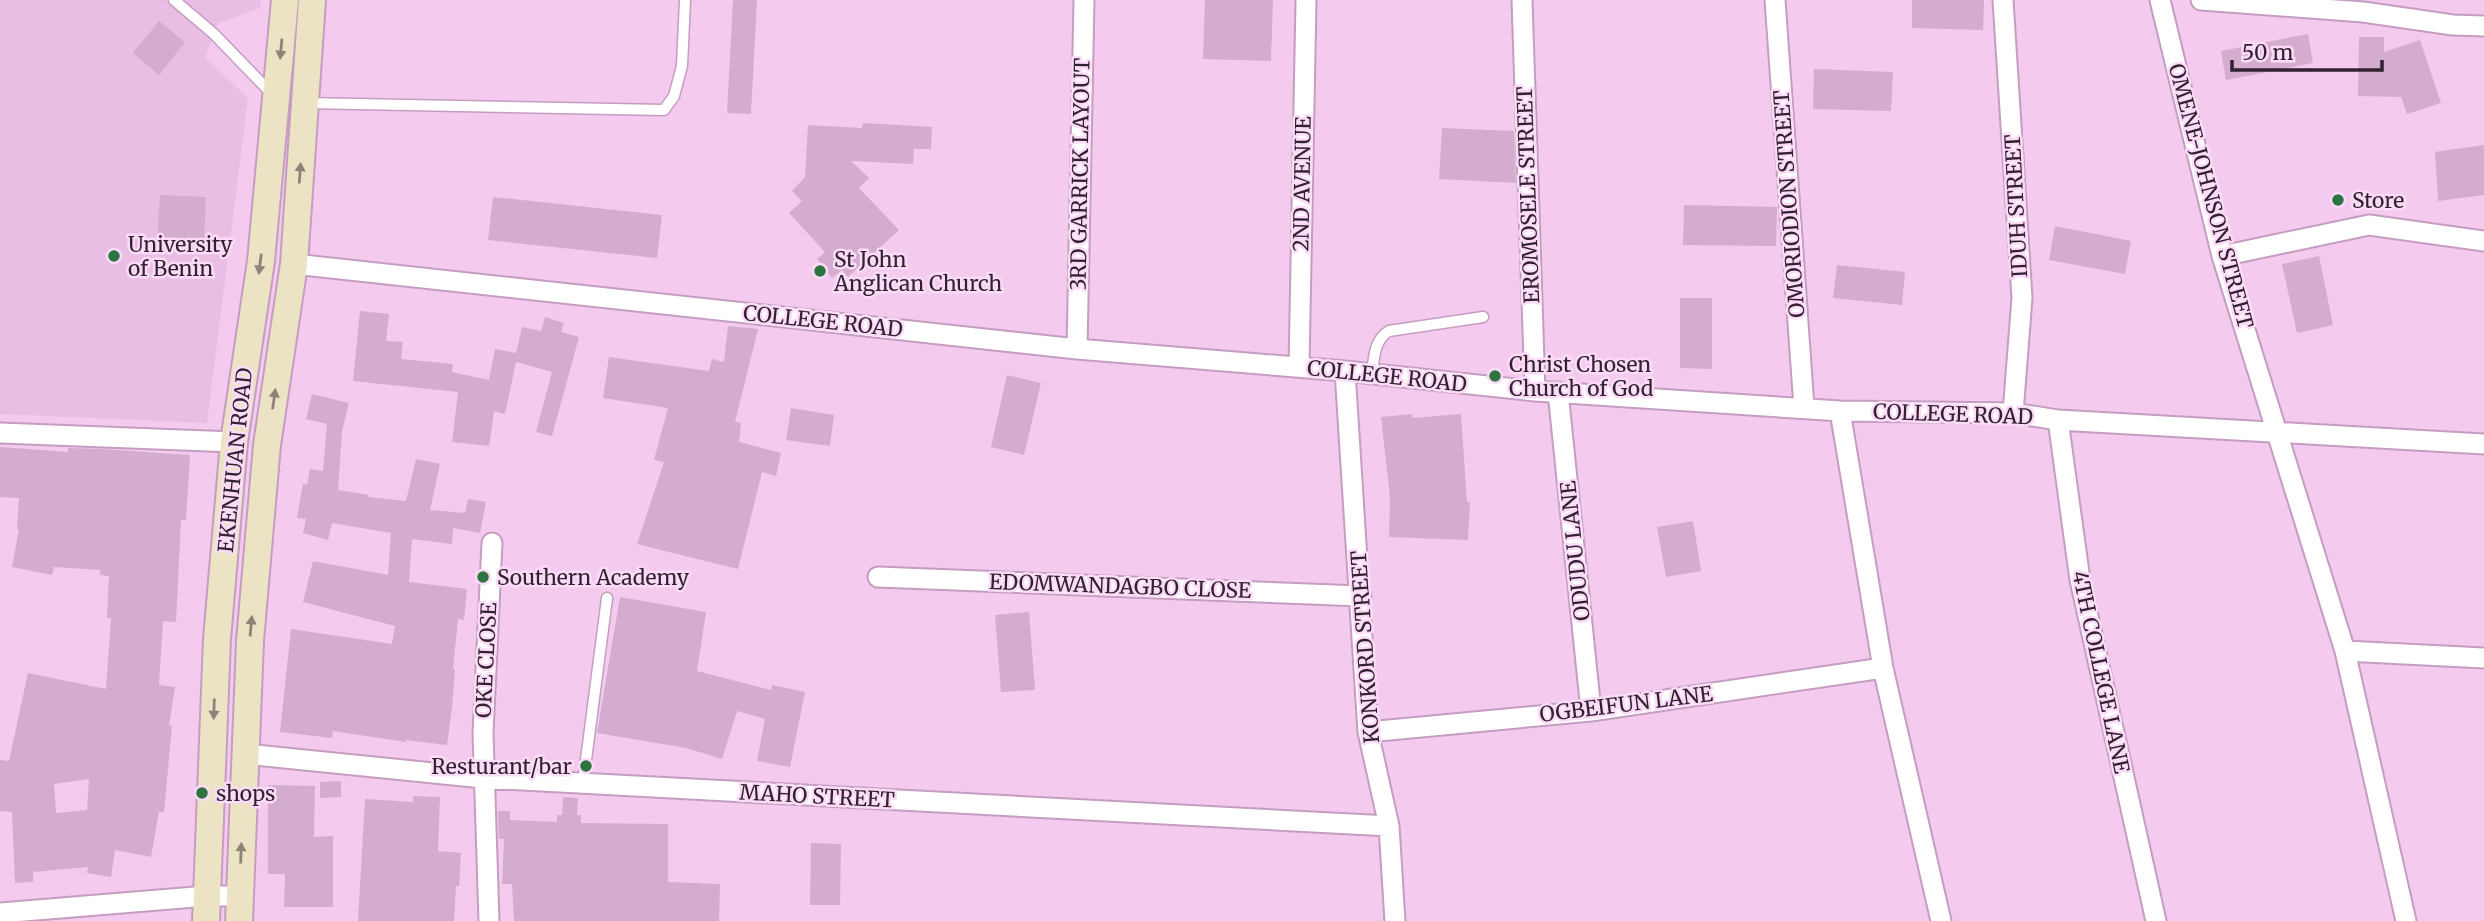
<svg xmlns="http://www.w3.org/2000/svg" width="2484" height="921" viewBox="0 0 2484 921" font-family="Merriweather,serif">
<rect width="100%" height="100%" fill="#f4cbef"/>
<path fill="#eabde5" d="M 0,0 L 261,0 L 260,8 L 218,23 L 205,58 L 248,98 L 207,423 L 0,414 Z"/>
<path fill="#d3accf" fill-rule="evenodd" d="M 733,0 L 757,0 L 751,114 L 727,113 Z
M 1205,0 L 1273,0 L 1271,61 L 1203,59 Z
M 1912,0 L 1984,0 L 1983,30 L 1912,28 Z
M 159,21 L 185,42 L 159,75 L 133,53 Z
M 2308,34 L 2313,63 L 2226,80 L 2221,51 Z
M 2359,37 L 2384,37 L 2384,52 L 2420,40 L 2441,103 L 2407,114 L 2401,97 L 2358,96 Z
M 1814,69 L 1893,72 L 1891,111 L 1813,109 Z
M 863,123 L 932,127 L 931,149 L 914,149 L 913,164 L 851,161 L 869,178 L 859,188 L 899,230 L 848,277 L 842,270 L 832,278 L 817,259 L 825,252 L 789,213 L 802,201 L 792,191 L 805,177 L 808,125 L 862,128 Z
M 1442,128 L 1514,131 L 1516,183 L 1439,179 Z
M 2484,145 L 2484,195 L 2438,201 L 2435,152 Z
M 160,195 L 206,197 L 204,243 L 157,240 Z
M 493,197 L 662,215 L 657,258 L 488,240 Z
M 1684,205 L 1777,207 L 1776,246 L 1683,245 Z
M 2055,226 L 2131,241 L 2125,274 L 2049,260 Z
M 2319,256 L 2333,325 L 2297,333 L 2282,264 Z
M 1837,265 L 1905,272 L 1902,305 L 1833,298 Z
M 1680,298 L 1712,298 L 1712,369 L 1680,368 Z
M 360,311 L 389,314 L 386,341 L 403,342 L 401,359 L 453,364 L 452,372 L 489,380 L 495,349 L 516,353 L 522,327 L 541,331 L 545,317 L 564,323 L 561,332 L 579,337 L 552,436 L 536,432 L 552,372 L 516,362 L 505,414 L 494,411 L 489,446 L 452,442 L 458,392 L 353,381 Z
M 728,326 L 758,329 L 735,422 L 741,423 L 739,442 L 781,453 L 776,476 L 762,472 L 738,569 L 637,544 L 664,462 L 654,460 L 668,408 L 603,398 L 609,357 L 709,371 L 712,359 L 724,362 Z
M 1007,375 L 1041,383 L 1024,455 L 991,447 Z
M 312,394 L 349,403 L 342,431 L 338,490 L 369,495 L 368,497 L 406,501 L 416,459 L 440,464 L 430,510 L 465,513 L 468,499 L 486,502 L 480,533 L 453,528 L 452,544 L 412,539 L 409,582 L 467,589 L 464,620 L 458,619 L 453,669 L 455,669 L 452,708 L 447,745 L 406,740 L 406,742 L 333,731 L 332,738 L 280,732 L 291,629 L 392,644 L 395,626 L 303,602 L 313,561 L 388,575 L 391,533 L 332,523 L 328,540 L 303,533 L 306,519 L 297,518 L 303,484 L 307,485 L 310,469 L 323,471 L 327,424 L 306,419 Z
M 791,408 L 834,415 L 830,446 L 786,440 Z
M 1412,414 L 1413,418 L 1461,414 L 1467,502 L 1470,502 L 1468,540 L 1389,537 L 1390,497 L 1381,417 Z
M 0,447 L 68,452 L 68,448 L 101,449 L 190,455 L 186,520 L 181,520 L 176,622 L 163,621 L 159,685 L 175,687 L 169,725 L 172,726 L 164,812 L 159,812 L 151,857 L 115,850 L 111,877 L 87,873 L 88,867 L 33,872 L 33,882 L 15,883 L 12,812 L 0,811 L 0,760 L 9,761 L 28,673 L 106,689 L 111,618 L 107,618 L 109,576 L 100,575 L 100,570 L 54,567 L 52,575 L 12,567 L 19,529 L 17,529 L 19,498 L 0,497 ZM 89,779 L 87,810 L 56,813 L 54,784 Z
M 1693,521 L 1701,571 L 1666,577 L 1657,527 Z
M 620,597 L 706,612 L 697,671 L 771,690 L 772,685 L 805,692 L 790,767 L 757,761 L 765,719 L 737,711 L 722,759 L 686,748 L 597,733 Z
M 1029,612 L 1035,690 L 1001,692 L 995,615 Z
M 341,781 L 341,797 L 320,798 L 320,782 Z
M 268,785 L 315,786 L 314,837 L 333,836 L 333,907 L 284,907 L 285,874 L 268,874 Z
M 413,796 L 440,797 L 438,851 L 461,853 L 459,886 L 456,886 L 454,921 L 358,921 L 365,799 L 413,802 Z
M 563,797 L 578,798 L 577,815 L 581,815 L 581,823 L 668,824 L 668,882 L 720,884 L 719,921 L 514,921 L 512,884 L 502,884 L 504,839 L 499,839 L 498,811 L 510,811 L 510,820 L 557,822 L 557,815 L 562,815 Z
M 811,843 L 841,844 L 840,905 L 810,905 Z"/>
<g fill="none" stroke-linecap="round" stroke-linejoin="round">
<defs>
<path id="service" d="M 174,0 L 214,34 L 272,94
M 305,103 L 664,110 L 674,96 L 682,66 L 685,0
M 1372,374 C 1374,358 1374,340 1389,331 L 1483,317
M 583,783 L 607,598"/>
<path id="minor" d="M 1522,0 L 1535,391
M 1775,0 L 1804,407
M 2003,0 L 2022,298 L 2013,413
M 2160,0 L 2222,256 L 2345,651 L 2406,921
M 2201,0 L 2363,12 L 2453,25 L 2484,26
M 2222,256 L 2369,225 L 2484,241
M 294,264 L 1077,349 L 1345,371 L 1535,391 L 1840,411 L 2013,413 L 2058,420 L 2484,444
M 1077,349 L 1084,0
M 1299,367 L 1306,0
M 1345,371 L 1368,732 L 1389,826 L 1395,921
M 1558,392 L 1591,711
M 1840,411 L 1883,668 L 1941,921
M 2058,420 L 2080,580 L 2156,921
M 0,433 L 234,442
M 878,577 L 1361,596
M 2345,651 L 2484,658
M 1368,732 L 1591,711 L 1883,668
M 245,754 L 483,778 L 1389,826
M 0,913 L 207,896 L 239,896
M 489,921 L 483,733 L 492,543"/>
<path id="secondary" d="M 206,921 L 217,639 L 234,442 L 261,261 L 285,0
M 239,921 L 250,641 L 267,445 L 294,264 L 312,0"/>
</defs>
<use href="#service" stroke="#c49dc0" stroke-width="13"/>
<use href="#minor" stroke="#c49dc0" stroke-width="23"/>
<use href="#secondary" stroke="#c49dc0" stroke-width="30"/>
<use href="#service" stroke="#fff" stroke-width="10"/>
<use href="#minor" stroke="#fff" stroke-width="19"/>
<use href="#secondary" stroke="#ece2c4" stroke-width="26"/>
</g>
<defs><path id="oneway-solid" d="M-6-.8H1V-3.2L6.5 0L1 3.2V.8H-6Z" transform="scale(1.75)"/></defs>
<g fill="#8f827a">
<use href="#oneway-solid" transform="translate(281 49) rotate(95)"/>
<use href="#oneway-solid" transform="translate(300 173) rotate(-86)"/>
<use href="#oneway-solid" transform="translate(260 264) rotate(97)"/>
<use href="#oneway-solid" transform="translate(274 399) rotate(-82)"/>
<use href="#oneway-solid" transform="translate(251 626) rotate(-85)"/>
<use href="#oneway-solid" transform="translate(214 709) rotate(92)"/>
<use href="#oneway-solid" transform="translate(241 853) rotate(-88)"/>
</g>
<g fill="#2d7441" stroke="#fcdbf8" stroke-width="2.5">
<circle cx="2338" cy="200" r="7"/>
<circle cx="114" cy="256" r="7"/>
<circle cx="820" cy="271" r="7"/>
<circle cx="1495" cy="376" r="7"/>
<circle cx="483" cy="577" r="7"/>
<circle cx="586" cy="766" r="7"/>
<circle cx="202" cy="793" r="7"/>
</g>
<g text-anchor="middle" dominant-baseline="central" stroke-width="5" stroke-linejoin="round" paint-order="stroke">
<g font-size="21" fill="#322230" stroke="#fcdbf8">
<text transform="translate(1080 174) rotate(-89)">3RD GARRICK LAYOUT</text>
<text transform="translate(1302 184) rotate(-89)">2ND AVENUE</text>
<text transform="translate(1528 195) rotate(-92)">EROMOSELE STREET</text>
<text transform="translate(2211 196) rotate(75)">OMENE-JOHNSON STREET</text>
<text transform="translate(1789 204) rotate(-94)">OMORIODION STREET</text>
<text transform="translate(2016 206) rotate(-93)">IDUH STREET</text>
<text transform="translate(823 321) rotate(6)">COLLEGE ROAD</text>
<text transform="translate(1387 376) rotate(6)">COLLEGE ROAD</text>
<text transform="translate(1953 414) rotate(2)">COLLEGE ROAD</text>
<text transform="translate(235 460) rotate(-84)">EKENHUAN ROAD</text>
<text transform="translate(1575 551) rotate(-96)">ODUDU LANE</text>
<text transform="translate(1120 586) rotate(2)">EDOMWANDAGBO CLOSE</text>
<text transform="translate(1365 647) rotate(-94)">KONKORD STREET</text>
<text transform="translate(486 660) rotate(-87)">OKE CLOSE</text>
<text transform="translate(2101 672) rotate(78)">4TH COLLEGE LANE</text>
<text transform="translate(1626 704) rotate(-7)">OGBEIFUN LANE</text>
<text transform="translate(817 796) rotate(3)">MAHO STREET</text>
</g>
<g font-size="21" fill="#322230" stroke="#fcdbf8" text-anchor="start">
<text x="2352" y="200">Store</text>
<text x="128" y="244">University<tspan x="128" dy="24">of Benin</tspan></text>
<text x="834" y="259">St John<tspan x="834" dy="24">Anglican Church</tspan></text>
<text x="1509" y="364">Christ Chosen<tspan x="1509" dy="24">Church of God</tspan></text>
<text x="497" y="577">Southern Academy</text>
<text x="572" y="766" text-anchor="end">Resturant/bar</text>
<text x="216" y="793">shops</text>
</g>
</g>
<path d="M2232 60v10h150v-10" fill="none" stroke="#322230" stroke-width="3.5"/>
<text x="2242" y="60" font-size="21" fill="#322230" stroke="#fcdbf8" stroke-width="5" paint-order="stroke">50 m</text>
</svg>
